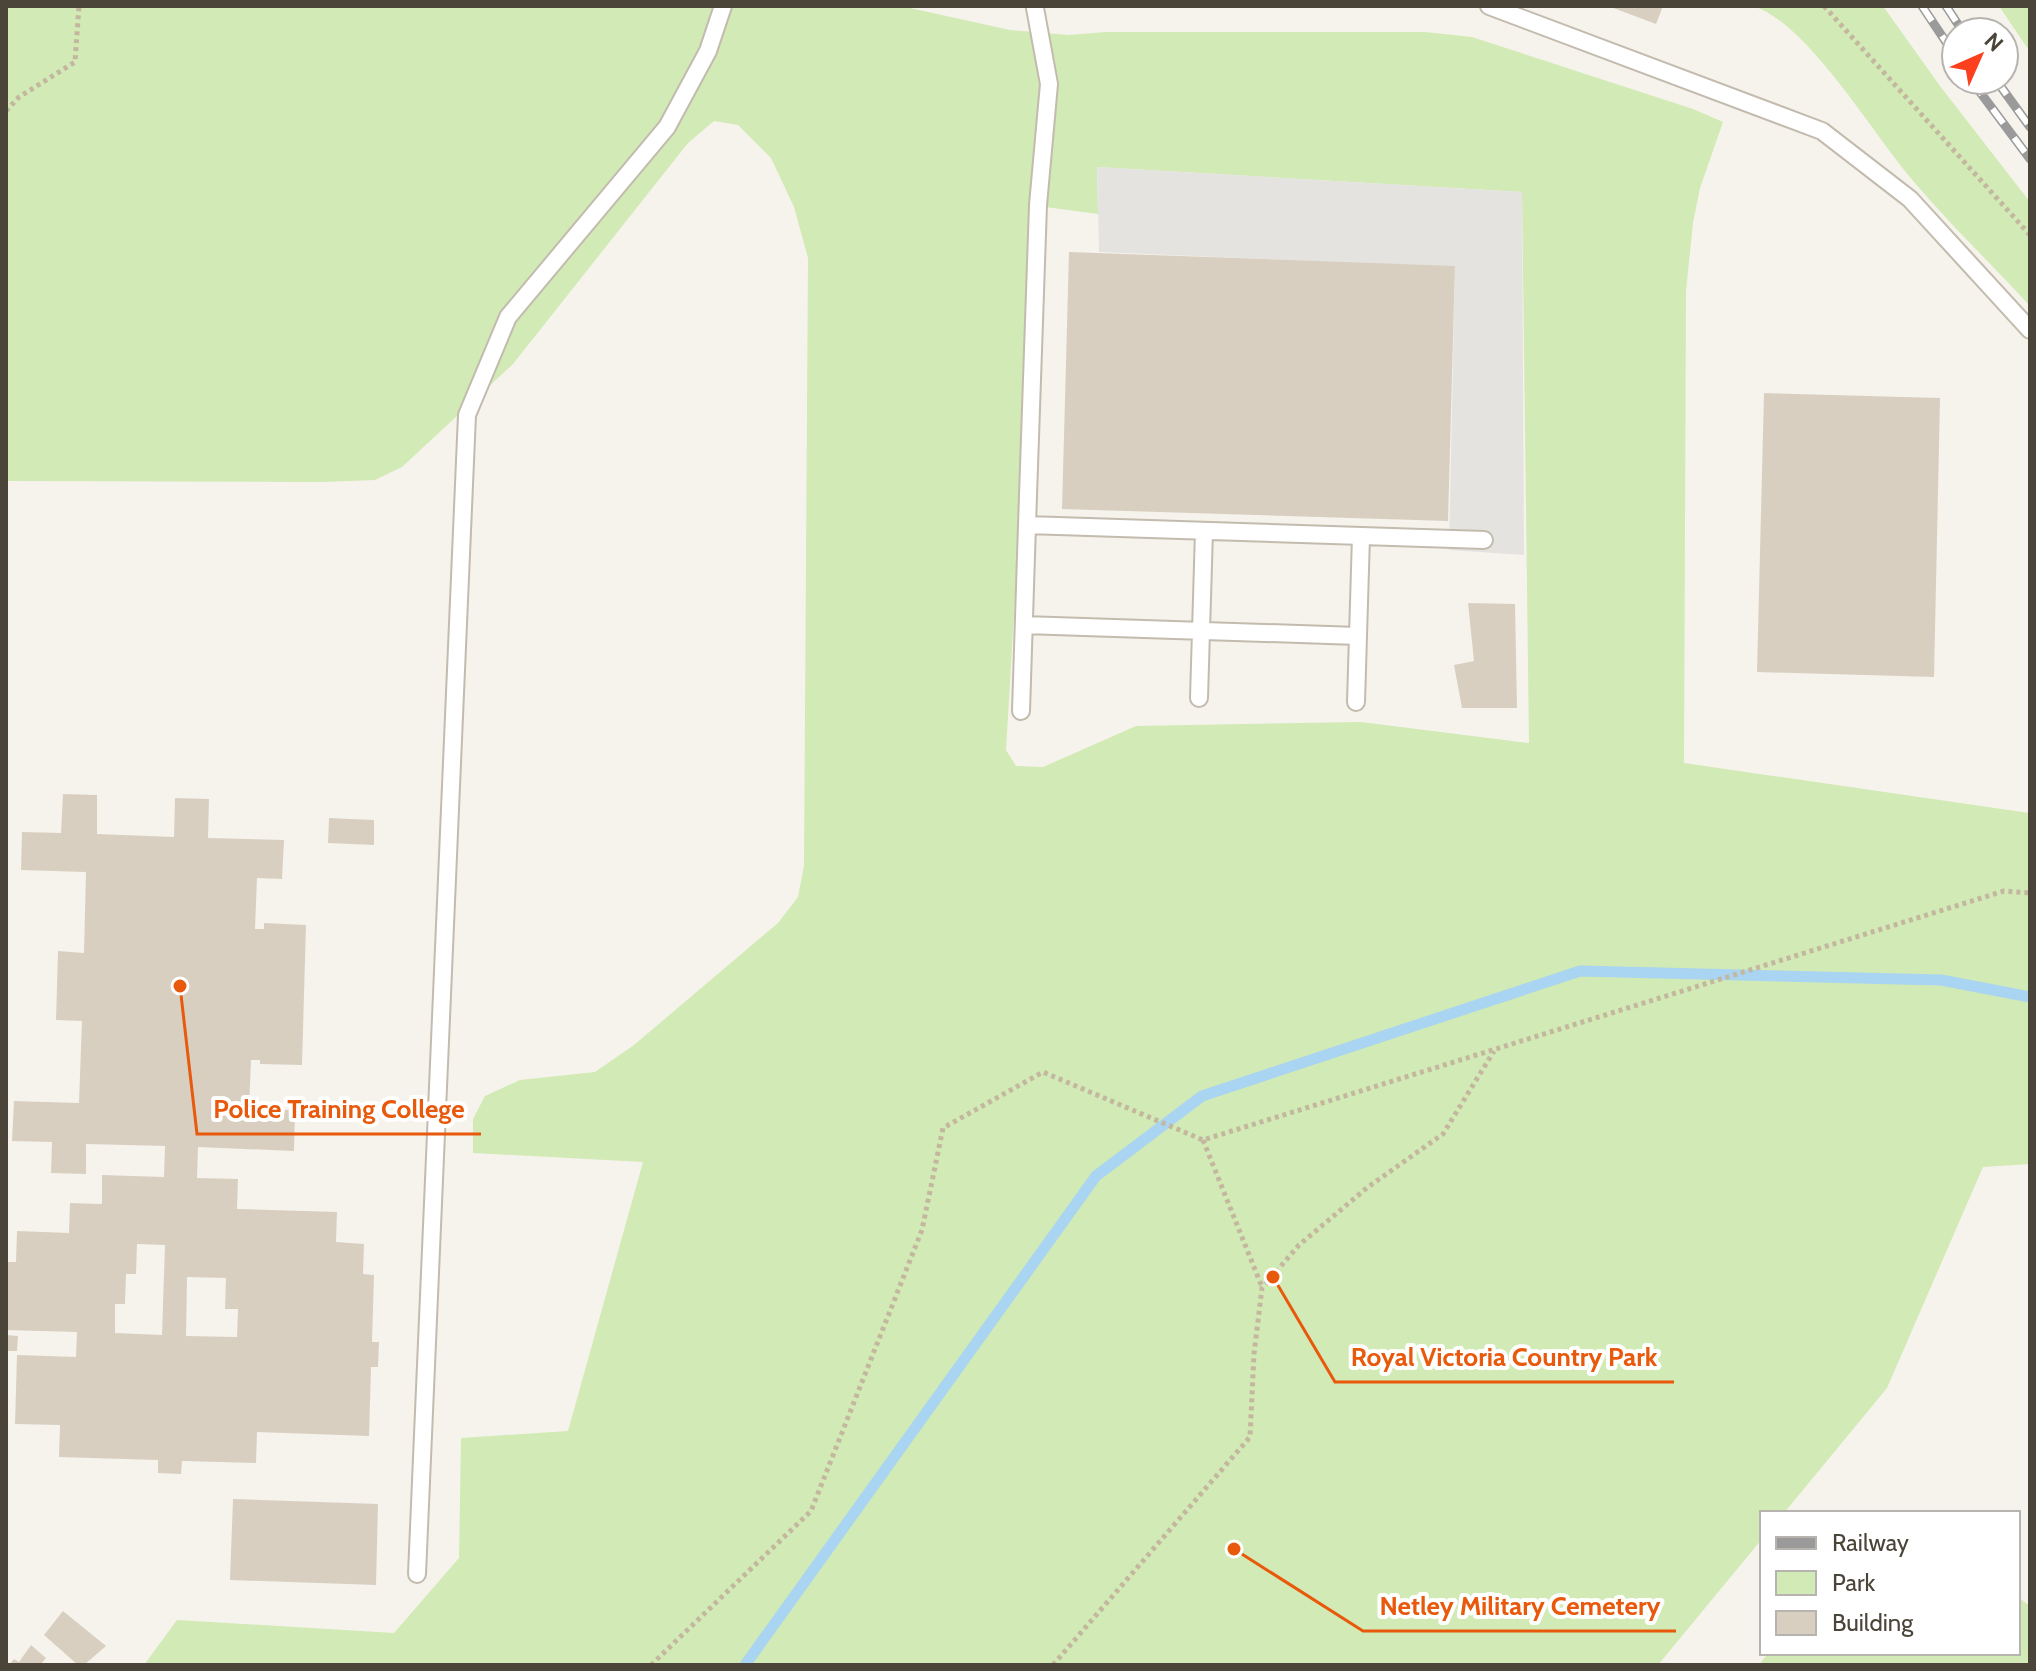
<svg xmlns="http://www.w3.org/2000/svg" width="2036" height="1671" viewBox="0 0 2036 1671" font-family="Cabin,sans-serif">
<rect width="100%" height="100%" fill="#f6f3ec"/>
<path fill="#d2eab5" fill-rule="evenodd" d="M 6,6 L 901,6 L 1010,30 L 1069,35 L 1106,32 L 1425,32 L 1472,37 L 1693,109 L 1723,122 L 1700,188 L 1693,223 L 1686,291 L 1684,763 L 2029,813 L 2030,810 L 2030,1164 L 1983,1167 L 1887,1388 L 1784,1513 L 1762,1513 L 1762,1539 L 1658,1665 L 144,1665 L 177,1620 L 394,1633 L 459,1558 L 461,1438 L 568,1431 L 643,1162 L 473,1153 L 473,1119 L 485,1096 L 520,1080 L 595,1072 L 634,1045 L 778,923 L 798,897 L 804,866 L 808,258 L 794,207 L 771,158 L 738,125 L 714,121 L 688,143 L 513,364 L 402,467 L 375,480 L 323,482 L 6,481 ZM 1097,167 L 1522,192 L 1529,743 L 1361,722 L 1136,726 L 1043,767 L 1016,766 L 1006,750 L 1038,206 L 1098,214 Z
M 1753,6 L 1883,6 L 1940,86 L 2030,202 L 2030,306 C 1989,261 1943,218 1905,171 C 1869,127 1805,22 1753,6 Z
M 1999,6 L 2030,6 L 2030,52 Z
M 2018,1597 L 2030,1606 L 2030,1665 L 1759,1665 L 1768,1653 L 2018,1653 Z"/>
<path fill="#e5e3e0" d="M 1097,167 L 1522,192 L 1524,555 L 1449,550 L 1455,267 L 1099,252 Z"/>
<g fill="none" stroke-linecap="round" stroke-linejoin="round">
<path stroke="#a9d4f2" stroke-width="11" d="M 745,1665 L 1096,1176 L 1202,1096 L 1580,971 L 1941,980 L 2030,997"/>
</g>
<path fill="#d8cfc1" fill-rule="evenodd" d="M 1608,6 L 1663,6 L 1656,24 Z
M 1069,252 L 1455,266 L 1448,521 L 1062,509 Z
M 1764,393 L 1940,398 L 1934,677 L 1757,672 Z
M 1468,603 L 1515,604 L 1517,708 L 1462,708 L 1454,665 L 1474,661 Z
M 63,794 L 97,795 L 97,834 L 174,837 L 175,798 L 209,799 L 208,838 L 284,840 L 282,879 L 257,878 L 255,929 L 264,929 L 264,923 L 306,925 L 302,1065 L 260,1064 L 260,1060 L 251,1060 L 249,1109 L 295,1110 L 294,1151 L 198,1147 L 197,1178 L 238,1179 L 237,1209 L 337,1212 L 336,1242 L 364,1244 L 363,1274 L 374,1275 L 372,1342 L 379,1342 L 378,1367 L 371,1367 L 369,1436 L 257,1432 L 256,1463 L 182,1461 L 181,1474 L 158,1473 L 158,1460 L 59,1457 L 60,1425 L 15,1424 L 17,1355 L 76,1357 L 77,1332 L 6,1330 L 6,1262 L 16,1262 L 17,1231 L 69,1233 L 70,1203 L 102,1204 L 102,1175 L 164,1177 L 165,1146 L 86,1144 L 86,1174 L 51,1173 L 52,1142 L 12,1141 L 14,1101 L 79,1103 L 82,1021 L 56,1020 L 58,951 L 84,953 L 86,872 L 21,870 L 22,832 L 61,833 ZM 137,1244 L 165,1245 L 162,1335 L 115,1333 L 115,1304 L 125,1304 L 126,1274 L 136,1274 ZM 187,1277 L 226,1278 L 225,1309 L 238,1309 L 237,1337 L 186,1336 Z
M 329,818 L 374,820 L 374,845 L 328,843 Z
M 6,1335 L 18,1336 L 17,1351 L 6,1351 Z
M 233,1499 L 378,1504 L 376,1585 L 230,1580 Z
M 63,1611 L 106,1646 L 84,1665 L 78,1665 L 44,1635 Z
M 31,1645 L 46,1658 L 40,1665 L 9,1665 L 14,1659 L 19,1662 Z"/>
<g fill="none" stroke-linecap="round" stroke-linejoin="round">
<defs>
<path id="service" d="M 1489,6 L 1822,131 L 1910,199 L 2030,330
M 1035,8 L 1049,84 L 1038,205 L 1027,525 L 1484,540
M 1024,625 L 1358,636
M 1199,698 L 1204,531
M 1356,702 L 1361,536
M 1021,711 L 1027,525
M 417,1574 L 467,415 L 508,317 L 667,127 L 708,51 L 723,6"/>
</defs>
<use href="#service" stroke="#c2bbae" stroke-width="20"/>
<path stroke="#c4b79f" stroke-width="5" stroke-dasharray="4 4" stroke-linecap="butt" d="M 1824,6 L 2030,235
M 6,111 L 19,97 L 75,62 L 79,6
M 1203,1140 L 1262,1287
M 651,1665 L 811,1511 L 922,1230 L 943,1128 L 1043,1072 L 1203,1140 L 2004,891 L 2030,893
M 1053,1665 L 1250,1437 L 1254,1354 L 1262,1288 L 1299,1245 L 1368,1187 L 1443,1134 L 1494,1051"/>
<use href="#service" stroke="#fff" stroke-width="16"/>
<defs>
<path id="rail" d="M 1922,6 L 1956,57
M 1946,6 L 1963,32
M 1971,80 L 2030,159
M 1996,80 L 2030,127"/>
</defs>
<use href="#rail" stroke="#9a9a9a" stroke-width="9"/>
<use href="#rail" stroke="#fff" stroke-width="6" stroke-dasharray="18" stroke-linecap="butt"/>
</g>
<path fill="none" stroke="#e8590c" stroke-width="3" d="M180 986L197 1134H481M1273 1277L1335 1382H1674M1234 1549L1363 1631H1676"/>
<g fill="#e8590c" stroke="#fff" stroke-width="3">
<circle cx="180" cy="986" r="8"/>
<circle cx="1273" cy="1277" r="8"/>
<circle cx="1234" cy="1549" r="8"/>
</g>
<g font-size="26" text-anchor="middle" font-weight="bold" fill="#e8590c" stroke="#fff" stroke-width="8" stroke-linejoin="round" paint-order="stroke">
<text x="339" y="1118">Police Training College</text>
<text x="1504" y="1366">Royal Victoria Country Park</text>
<text x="1520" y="1615">Netley Military Cemetery</text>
</g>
<rect width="2036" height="1671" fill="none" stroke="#4b4439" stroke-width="16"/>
<rect x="1760" y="1511" width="260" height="144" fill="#ffffff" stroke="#b7b4b0" stroke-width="2"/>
<rect x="1776" y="1537" width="40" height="12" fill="#9a9a9a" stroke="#b7b4b0" stroke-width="2"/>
<text x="1832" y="1551" font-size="24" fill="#4b4439">Railway</text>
<rect x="1776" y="1571" width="40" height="24" fill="#d2eab5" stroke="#b7b4b0" stroke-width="2"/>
<text x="1832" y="1591" font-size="24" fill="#4b4439">Park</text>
<rect x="1776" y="1611" width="40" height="24" fill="#d8cfc1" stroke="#b7b4b0" stroke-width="2"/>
<text x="1832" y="1631" font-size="24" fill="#4b4439">Building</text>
<g transform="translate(1980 56) rotate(45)"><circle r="38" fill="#ffffff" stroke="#b7b4b0" stroke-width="2"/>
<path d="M0-6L14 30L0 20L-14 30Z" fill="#fc3f1d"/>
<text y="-12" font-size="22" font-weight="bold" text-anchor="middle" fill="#4b4439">N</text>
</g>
</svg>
